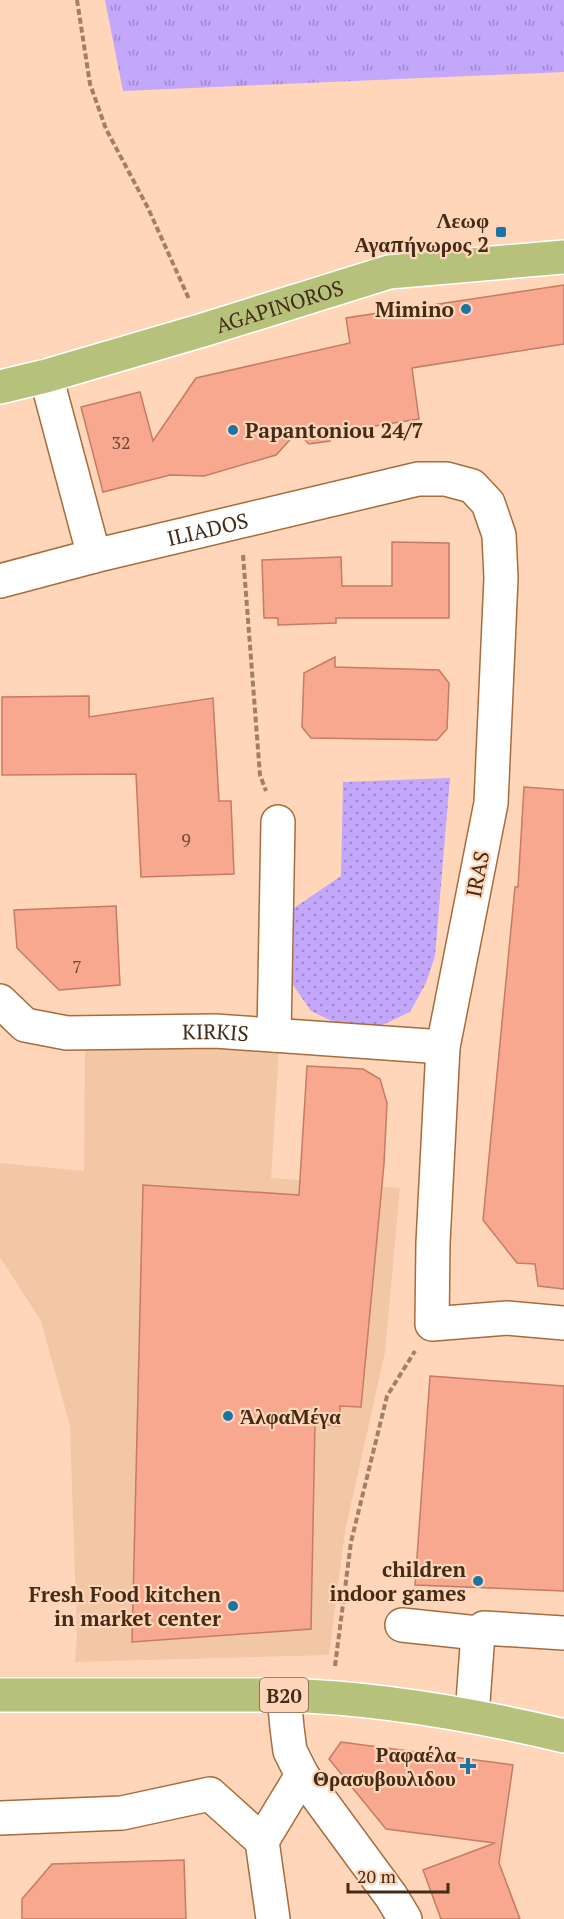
<svg xmlns="http://www.w3.org/2000/svg" width="564" height="1919" viewBox="0 0 564 1919" font-family="'PT Serif',serif">
<defs>
<pattern id="grass-tufts" width="24" height="20" patternUnits="userSpaceOnUse" patternTransform="scale(1.5)"><rect width="24" height="20" fill="#c2a7fb"/><path d="M3 7l-1-3M5 7V3M7 7l1-3M15 17l-1-3M17 17v-4M19 17l1-3" fill="none" stroke="#9f88ca"/></pattern>
<pattern id="park-dots" width="8" height="8" patternUnits="userSpaceOnUse" patternTransform="scale(1.5)"><rect width="8" height="8" fill="#c2a7fb"/><path d="M2 2h.1M6 6h.1" fill="none" stroke="#9f88ca" stroke-width="1.8" stroke-linecap="round"/></pattern>
</defs>
<rect width="100%" height="100%" fill="#ffd6b9"/>
<path fill="#f1c7a6" d="M 85,1044 L 279,1050 L 271,1178 L 400,1188 L 385,1352 L 345,1531 L 329,1655 L 75,1662 L 77,1637 L 70,1426 L 41,1321 L 0,1257 L 0,1163 L 84,1171 Z"/>
<path fill="url(#grass-tufts)" d="M 105,0 L 564,0 L 564,72 L 123,91 Z"/>
<path fill="url(#park-dots)" d="M 450,778 L 435,956 L 426,983 L 410,1012 L 378,1027 L 340,1025 L 311,1011 L 293,985 L 294,908 L 341,876 L 343,782 Z"/>
<path fill="#f7a88f" stroke="#c67b64" stroke-width="1.5" d="M 564,285 L 564,344 L 412,368 L 419,419 L 336,432 L 330,441 L 309,444 L 297,432 L 276,455 L 204,476 L 170,475 L 103,492 L 81,407 L 140,392 L 153,441 L 196,378 L 350,343 L 346,318 Z
M 392,542 L 449,543 L 449,618 L 336,618 L 336,623 L 278,625 L 278,618 L 264,618 L 262,560 L 341,557 L 342,586 L 392,586 Z
M 335,657 L 335,667 L 439,670 L 449,683 L 447,729 L 437,740 L 311,738 L 302,727 L 304,673 Z
M 89,696 L 89,717 L 213,698 L 219,801 L 231,801 L 234,874 L 141,877 L 136,774 L 2,775 L 2,697 Z
M 524,787 L 564,790 L 564,1289 L 538,1286 L 535,1264 L 517,1263 L 483,1220 L 515,887 L 518,887 Z
M 116,906 L 120,985 L 59,990 L 17,948 L 14,910 Z
M 307,1066 L 363,1069 L 380,1079 L 387,1103 L 384,1164 L 361,1407 L 340,1406 L 340,1426 L 315,1424 L 311,1629 L 132,1642 L 143,1185 L 299,1195 Z
M 430,1376 L 564,1386 L 564,1591 L 415,1585 Z
M 341,1742 L 513,1765 L 499,1863 L 520,1919 L 441,1919 L 423,1870 L 495,1843 L 386,1829 L 329,1759 Z
M 184,1860 L 186,1919 L 22,1919 L 22,1899 L 52,1864 Z"/>
<g fill="none" stroke-linecap="round" stroke-linejoin="round">
<defs>
<g id="minor">
<path d="M 46,376 L 94,556"/>
<path id="s1" d="M 0,581 L 94,556 L 418,479 L 446,479 L 472,486 L 488,503 L 499,535 L 501,578 L 491,803 L 443,1047 L 433,1243 L 432,1324 L 507,1318 L 564,1323"/>
<path id="s2" d="M 0,1001 L 25,1025 L 67,1033 L 215,1031 L 443,1047"/>
<path d="M 274,1035 L 278,822"/>
<path d="M 402,1625 L 478,1633"/>
<path d="M 284,1695 L 287,1728 L 290,1751 L 302,1775 L 391,1896 L 405,1919"/>
<path d="M 472,1716 L 478,1633 L 484,1628 L 564,1633"/>
<path d="M 0,1818 L 122,1813 L 210,1794 L 262,1841 L 273,1919"/>
<path d="M 262,1841 L 302,1775"/>
</g>
<g id="major">
<path id="s3" d="M 0,387 L 46,376 L 203,330 L 389,272 L 564,257"/>
<path d="M 0,1695 L 284,1695 C 379,1698 472,1714 564,1736"/>
</g>
</defs>
<use href="#minor" stroke="#a76c3b" stroke-width="36"/>
<use href="#major" stroke="#fff" stroke-width="36"/>
<path stroke="#a18067" stroke-width="4" stroke-dasharray="6 3" stroke-linecap="butt" d="M 77,0 L 90,84 L 106,129 L 148,208 L 189,299
M 243,555 L 260,775 L 266,791
M 335,1666 L 351,1542 L 387,1396 L 415,1351"/>
<use href="#minor" stroke="#fff" stroke-width="33"/>
<use href="#major" stroke="#b6c17c" stroke-width="33"/>
</g>
<g fill="#1c74a3" stroke="#ffd6b9" stroke-width="2">
<rect x="495" y="226" width="12" height="12" rx="3"/>
<circle cx="466" cy="309" r="6"/>
<circle cx="233" cy="430" r="6"/>
<circle cx="228" cy="1416" r="6"/>
<circle cx="478" cy="1581" r="6"/>
<circle cx="233" cy="1606" r="6"/>
<path d="M465 1757h6v6h6v6h-6v6h-6v-6h-6v-6h6z"/>
</g>
<g text-anchor="middle" dominant-baseline="central" stroke-width="4.5" stroke-linejoin="round" paint-order="stroke">
<g font-size="18" fill="#714a34">
<text x="121" y="442">32</text>
<text x="186" y="839">9</text>
<text x="77" y="966">7</text>
</g>
<rect fill="#ffd6b9" stroke="#7c5e47" stroke-width="1.5" x="260" y="1678" width="48" height="34" rx="4.5"/>
<g font-size="20" font-weight="bold" fill="#442b16">
<text x="284" y="1695">B20</text>
</g>
<g font-size="21" font-weight="bold" fill="#442b16" stroke="#ffd6b9" text-anchor="end">
<text x="489" y="220">Λεωφ<tspan x="489" dy="24">Αγαπήνωρος 2</tspan></text>
<text x="454" y="309">Mimino</text>
<text x="245" y="430" text-anchor="start">Papantoniou 24/7</text>
<text x="240" y="1416" text-anchor="start">ΆλφαΜέγα</text>
<text x="466" y="1569">children<tspan x="466" dy="24">indoor games</tspan></text>
<text x="221" y="1594">Fresh Food kitchen<tspan x="221" dy="24">in market center</tspan></text>
<text x="456" y="1754">Ραφαέλα<tspan x="456" dy="24">Θρασυβουλιδου</tspan></text>
</g>
<g font-size="21" fill="#442b16" stroke="#ffd6b9">
<text stroke="none"><textPath href="#s3" startOffset="291">AGAPINOROS</textPath></text>
<text stroke="none"><textPath href="#s1" startOffset="214">ILIADOS</textPath></text>
<text transform="translate(477 874) rotate(-79)">IRAS</text>
<text stroke="none"><textPath href="#s2" startOffset="226">KIRKIS</textPath></text>
</g>
</g>
<path d="M348 1883v9h100v-9" fill="none" stroke="#442b16" stroke-width="3"/>
<text x="357" y="1883" font-size="18" fill="#442b16" stroke="#ffd6b9" stroke-width="4.5" paint-order="stroke">20 m</text>
</svg>
